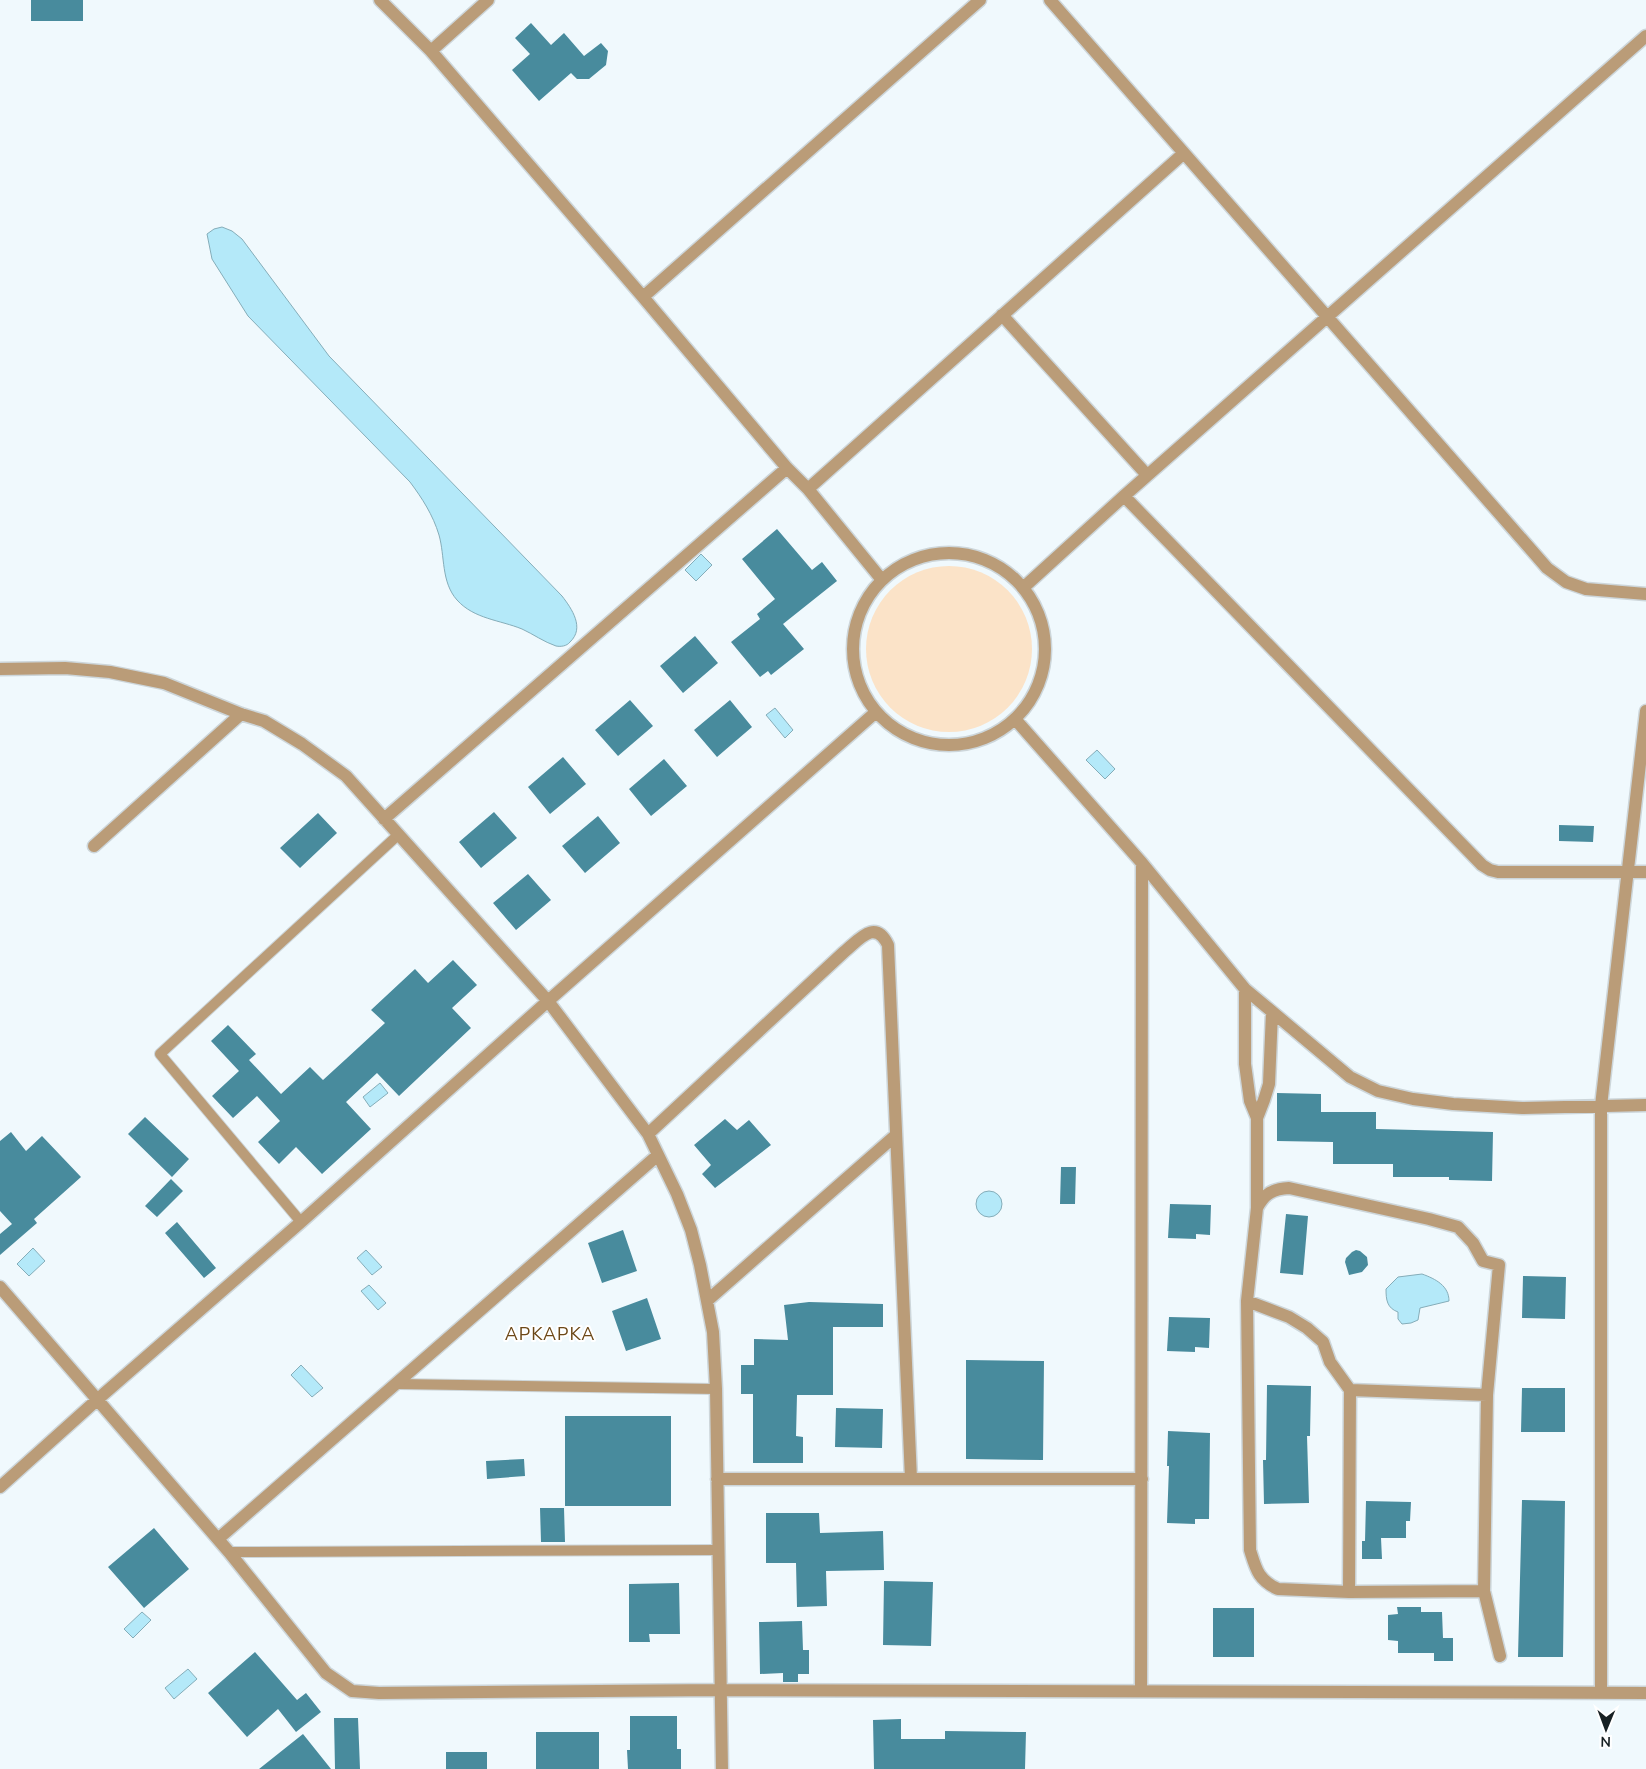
<svg xmlns="http://www.w3.org/2000/svg" width="1646" height="1769" viewBox="0 0 1646 1769" font-family="'Nunito Sans',sans-serif">
<rect width="100%" height="100%" fill="#f0f9fd"/>
<path fill="#fbe3c8" d="M866 649a83 83 0 1 1 166 0a83 83 0 1 1-166 0Z"/>
<path fill="#b4e9f9" stroke="#85adb9" d="M 222,227 L 232,231 L 242,239 L 329,356 L 562,596 C 572,609 585,628 570,642 C 567,646 561,647 556,646 C 544,642 533,634 522,629 C 500,620 474,619 457,600 C 441,582 445,556 439,535 C 433,515 422,498 410,482 L 248,316 L 212,259 L 207,234 L 214,229 Z
M 701,554 L 712,565 L 696,581 L 685,570 Z
M 775,708 L 793,730 L 785,738 L 766,715 Z
M 1097,750 L 1115,769 L 1105,779 L 1086,760 Z
M 380,1083 L 388,1093 L 370,1107 L 363,1097 Z
M976 1204a13 13 0 1 1 26 0a13 13 0 1 1-26 0Z
M 33,1248 L 45,1261 L 29,1276 L 17,1264 Z
M 366,1250 L 382,1267 L 372,1275 L 357,1258 Z
M 1422,1274 C 1436,1279 1449,1286 1449,1301 L 1420,1308 L 1418,1320 L 1411,1323 L 1402,1324 L 1398,1319 L 1398,1312 C 1387,1308 1386,1300 1386,1289 L 1398,1277 Z
M 369,1285 L 386,1303 L 378,1310 L 361,1291 Z
M 301,1365 L 323,1388 L 312,1397 L 291,1375 Z
M 142,1612 L 151,1620 L 133,1638 L 124,1629 Z
M 188,1669 L 197,1679 L 174,1699 L 165,1688 Z"/>
<path fill="#488b9d" d="M 31,0 L 83,0 L 83,21 L 31,21 Z
M 531,23 L 551,45 L 564,33 L 584,56 L 601,43 L 608,51 L 606,65 L 589,79 L 577,79 L 571,73 L 539,101 L 512,70 L 530,54 L 515,38 Z
M 777,529 L 812,570 L 822,562 L 837,581 L 783,624 L 804,649 L 771,675 L 768,671 L 760,677 L 731,642 L 760,619 L 757,614 L 775,599 L 742,559 Z
M 695,636 L 718,663 L 683,693 L 660,666 Z
M 630,700 L 653,726 L 618,756 L 595,730 Z
M 730,700 L 752,727 L 717,757 L 694,730 Z
M 563,757 L 586,784 L 550,814 L 528,787 Z
M 664,759 L 687,786 L 651,816 L 629,789 Z
M 494,812 L 517,838 L 481,868 L 459,842 Z
M 318,813 L 337,833 L 300,868 L 280,848 Z
M 598,816 L 620,843 L 585,873 L 562,846 Z
M 1559,825 L 1594,826 L 1593,842 L 1559,841 Z
M 528,874 L 551,900 L 516,930 L 493,903 Z
M 453,960 L 477,985 L 452,1008 L 471,1028 L 399,1096 L 377,1073 L 346,1102 L 371,1129 L 322,1174 L 296,1147 L 279,1164 L 258,1142 L 280,1121 L 257,1096 L 233,1118 L 212,1096 L 239,1071 L 211,1041 L 228,1025 L 256,1054 L 249,1060 L 281,1094 L 310,1067 L 323,1080 L 346,1059 L 385,1023 L 371,1010 L 415,969 L 428,983 Z
M 1277,1093 L 1321,1094 L 1321,1112 L 1376,1112 L 1376,1129 L 1493,1132 L 1492,1181 L 1449,1180 L 1449,1177 L 1393,1177 L 1393,1164 L 1333,1164 L 1333,1142 L 1277,1141 Z
M 145,1117 L 189,1159 L 172,1177 L 128,1134 Z
M 725,1119 L 737,1130 L 749,1120 L 771,1145 L 715,1188 L 702,1174 L 711,1165 L 694,1145 Z
M 11,1132 L 26,1151 L 42,1136 L 81,1177 L 34,1219 L 37,1223 L 0,1255 L 0,1234 L 12,1224 L 0,1211 L 0,1141 Z
M 1061,1167 L 1076,1167 L 1075,1204 L 1060,1204 Z
M 171,1179 L 183,1191 L 157,1217 L 145,1206 Z
M 1170,1204 L 1211,1205 L 1210,1235 L 1196,1234 L 1196,1239 L 1168,1238 Z
M 1286,1214 L 1308,1216 L 1303,1275 L 1280,1273 Z
M 177,1222 L 216,1268 L 204,1278 L 165,1233 Z
M 623,1230 L 637,1271 L 602,1283 L 588,1243 Z
M 1356,1250 L 1360,1251 L 1367,1257 L 1368,1265 L 1362,1272 L 1349,1275 L 1345,1262 L 1346,1258 L 1352,1252 Z
M 1523,1276 L 1566,1277 L 1565,1319 L 1522,1318 Z
M 647,1298 L 661,1339 L 626,1351 L 612,1311 Z
M 809,1302 L 883,1304 L 883,1327 L 833,1327 L 833,1395 L 797,1395 L 796,1436 L 803,1437 L 803,1463 L 753,1463 L 753,1394 L 741,1394 L 741,1365 L 754,1365 L 754,1339 L 788,1340 L 784,1305 Z
M 1169,1317 L 1210,1318 L 1209,1348 L 1195,1347 L 1195,1352 L 1167,1351 Z
M 966,1360 L 1044,1361 L 1043,1460 L 966,1459 Z
M 1267,1385 L 1311,1386 L 1310,1436 L 1307,1436 L 1309,1503 L 1264,1504 L 1263,1460 L 1266,1460 Z
M 1522,1388 L 1565,1388 L 1565,1432 L 1521,1432 Z
M 836,1408 L 883,1409 L 882,1448 L 835,1447 Z
M 565,1416 L 671,1416 L 671,1506 L 565,1506 Z
M 1168,1431 L 1210,1433 L 1209,1519 L 1195,1519 L 1195,1524 L 1167,1523 L 1169,1466 L 1167,1466 Z
M 524,1459 L 525,1476 L 487,1479 L 486,1461 Z
M 1522,1500 L 1565,1501 L 1563,1657 L 1518,1657 Z
M 1366,1501 L 1411,1502 L 1410,1521 L 1406,1521 L 1406,1538 L 1381,1538 L 1382,1559 L 1362,1559 L 1362,1541 L 1365,1541 Z
M 540,1508 L 564,1508 L 565,1542 L 541,1542 Z
M 766,1513 L 819,1513 L 820,1533 L 883,1531 L 884,1570 L 826,1571 L 827,1606 L 797,1607 L 796,1563 L 766,1563 Z
M 154,1528 L 189,1569 L 144,1608 L 108,1567 Z
M 884,1581 L 933,1582 L 931,1646 L 883,1645 Z
M 679,1583 L 680,1634 L 649,1634 L 650,1642 L 629,1642 L 629,1584 Z
M 1397,1607 L 1421,1607 L 1421,1612 L 1442,1612 L 1443,1638 L 1453,1638 L 1453,1661 L 1434,1661 L 1434,1653 L 1398,1653 L 1398,1641 L 1388,1640 L 1388,1615 L 1398,1614 Z
M 1213,1608 L 1254,1608 L 1254,1657 L 1213,1657 Z
M 802,1621 L 803,1650 L 809,1650 L 809,1674 L 798,1674 L 798,1682 L 783,1682 L 783,1673 L 760,1674 L 759,1622 Z
M 255,1652 L 297,1700 L 306,1693 L 321,1712 L 296,1732 L 278,1709 L 247,1737 L 208,1693 Z
M 630,1716 L 677,1716 L 677,1749 L 681,1749 L 681,1769 L 628,1769 L 627,1750 L 630,1750 Z
M 334,1718 L 358,1718 L 360,1769 L 335,1769 Z
M 901,1719 L 901,1739 L 945,1739 L 945,1731 L 1026,1732 L 1025,1769 L 874,1769 L 873,1720 Z
M 536,1732 L 599,1732 L 599,1769 L 536,1769 Z
M 303,1734 L 331,1769 L 259,1769 Z
M 446,1752 L 487,1752 L 487,1769 L 446,1769 Z"/>
<g fill="none" stroke-linecap="round" stroke-linejoin="round">
<defs>
<path id="service" d="M 301,1222 L 160,1054 L 398,835
M 397,1384 L 716,1389
M 229,1552 L 719,1550"/>
<path id="minor" d="M 380,0 L 431,51 L 643,297 L 787,468 L 808,489 L 882,580
M 1050,0 L 1547,568 L 1566,582 L 1586,589 L 1646,594
M 431,51 L 488,0
M 643,297 L 980,0
M 1002,315 L 1147,475
M 808,489 L 1184,153
M 1124,496 L 1482,865 L 1490,870 L 1498,872 L 1646,872
M853 649a96 96 0 1 1 192 0a96 96 0 1 1-192 0Z
M 1023,588 L 1124,496 L 1646,36
M 0,669 L 65,668 L 110,672 L 164,683 L 241,714 L 264,721 L 302,744 L 346,776 L 548,1001 L 648,1134 L 677,1194 L 691,1230 L 700,1265 L 713,1332 L 716,1389 L 722,1769
M 1015,719 L 1142,863 L 1245,989 L 1350,1077 L 1378,1091 L 1413,1099 L 1453,1104 L 1522,1108 L 1646,1105
M 384,819 L 787,468
M 94,846 L 241,714
M 1245,989 L 1245,1064 L 1250,1101 L 1257,1118 L 1257,1208 L 1247,1301 L 1250,1550 C 1256,1569 1258,1580 1278,1589 L 1349,1592 L 1484,1591
M 1257,1118 L 1264,1100 L 1269,1084 L 1272,1012
M 648,1134 L 844,952 C 859,940 875,918 888,945 L 911,1479
M 1257,1208 C 1265,1193 1273,1189 1289,1188 L 1429,1219 L 1458,1227 L 1473,1243 L 1483,1261 L 1499,1265 L 1487,1395 L 1484,1591 L 1500,1656
M 0,1287 L 229,1552 L 326,1673 L 352,1691 L 379,1693 L 721,1690 L 1646,1693
M 708,1300 L 896,1135
M 1247,1301 L 1289,1317 L 1307,1328 L 1323,1342 L 1330,1362 L 1350,1390 L 1349,1592
M 1350,1390 L 1487,1395
M 717,1479 L 1142,1479
M 0,1487 L 98,1399 L 301,1222 L 548,1001 L 876,712
M 218,1539 L 658,1155
M 1141,1690 L 1142,863
M 1601,1692 L 1601,1106 L 1646,711"/>
</defs>
<use href="#service" stroke="#cdd6da" stroke-width="12"/>
<use href="#minor" stroke="#cdd6da" stroke-width="15"/>
<use href="#service" stroke="#ba9c78" stroke-width="10"/>
<use href="#minor" stroke="#ba9c78" stroke-width="12"/>
</g>
<g text-anchor="middle" dominant-baseline="central" stroke-width="4" stroke-linejoin="round" paint-order="stroke">
<g font-size="18" letter-spacing="1" fill="#6c4817" stroke="#fff">
<text x="550" y="1334">APKAPKA</text>
</g>
</g>
<g transform="translate(1606 1729) rotate(181)" stroke="#ffffff" stroke-width="4" paint-order="stroke">
<path d="M0-4L9 19L0 12L-9 19Z" fill="#172023"/>
<text y="-8" font-size="14" font-weight="bold" text-anchor="middle" fill="#172023">N</text>
</g>
</svg>
